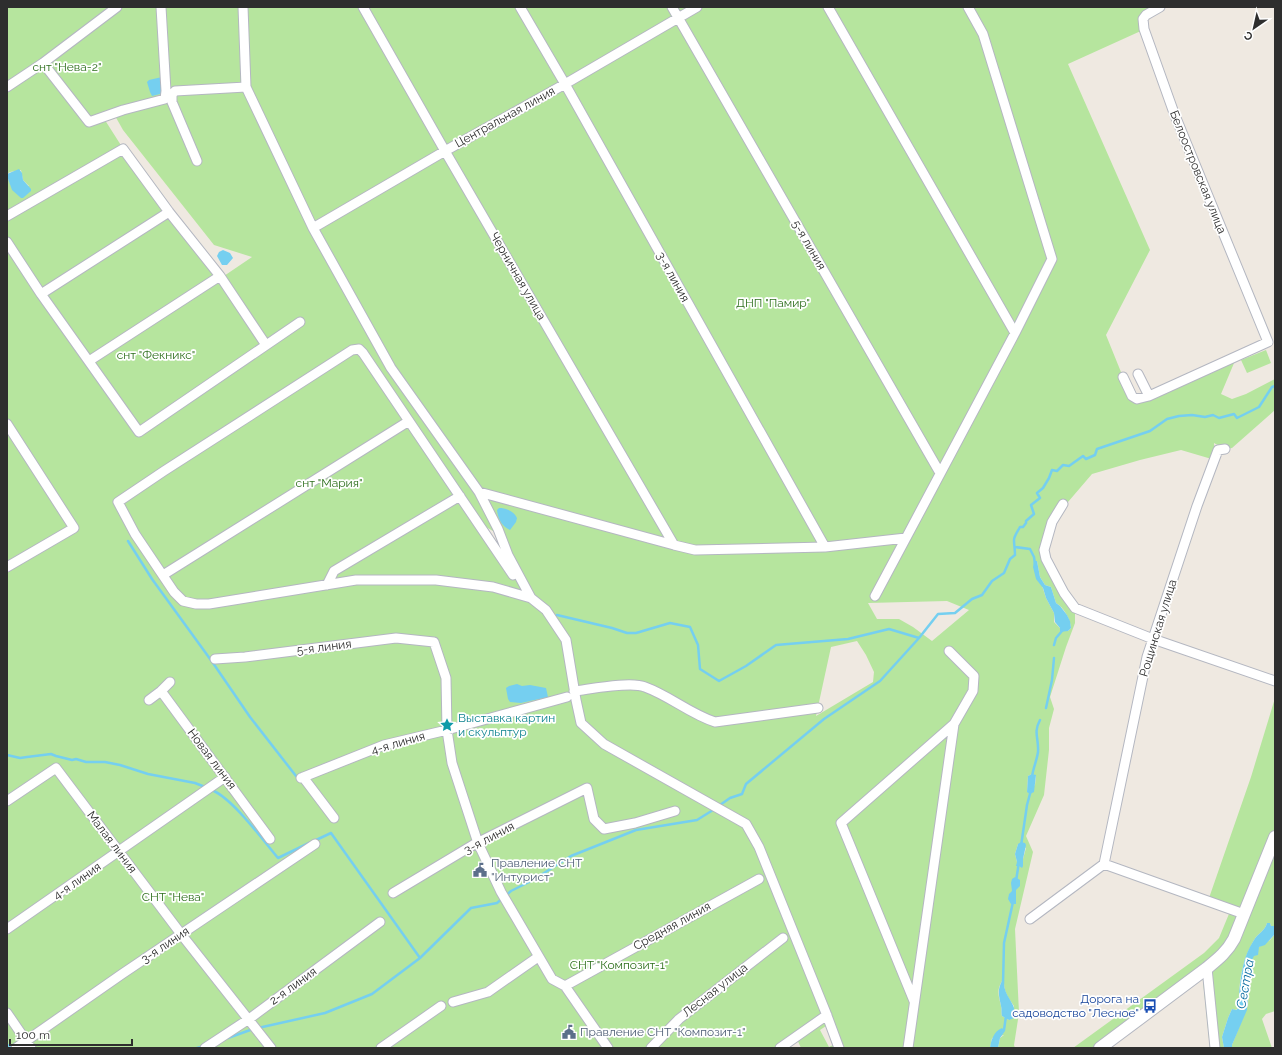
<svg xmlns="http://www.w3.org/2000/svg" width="1282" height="1055" viewBox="0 0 1282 1055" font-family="Raleway,sans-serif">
<rect width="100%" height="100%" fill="#efe9e1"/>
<path fill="#b6e59e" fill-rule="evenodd" d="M 7,7 L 1160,7 L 1146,15 L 1143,30 L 1068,64 L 1150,250 L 1106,335 L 1123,377 L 1137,399 L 1237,356 L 1221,394 L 1232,399 L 1246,394 L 1275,379 L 1275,410 L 1232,448 L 1225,449 L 1214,443 L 1215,460 L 1181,450 L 1140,460 L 1092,474 L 1068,502 L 1061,508 L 1044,551 L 1075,608 L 1075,623 L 1066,647 L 1050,697 L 1054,709 L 1049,728 L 1049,750 L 1044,795 L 1026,836 L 1033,852 L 1015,929 L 1019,1013 L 1014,1045 L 1015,1048 L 998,1048 L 1000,1038 L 1004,1035 L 992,1038 L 990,1048 L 801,1048 L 796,1037 L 780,1048 L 7,1048 L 7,176 L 13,190 L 29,186 L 23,180 L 21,170 L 10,172 L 7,174 ZM 114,114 L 123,130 L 214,245 L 252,257 L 221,278 L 124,150 L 103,117 ZM 479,523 L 500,535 L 526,596 ZM 1034,561 L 1037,561 L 1040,577 L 1045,585 L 1051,587 L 1056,603 C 1064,608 1070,618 1071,628 L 1068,631 L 1060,628 L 1054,622 L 1054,613 L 1046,598 ZM 947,601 L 969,610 L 932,641 L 913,627 L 899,619 L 877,619 L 868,603 ZM 857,641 L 866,655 L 874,672 L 873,682 L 816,716 L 831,647 ZM 1032,774 L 1036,776 L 1035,785 L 1027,792 L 1028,776 ZM 1018,844 L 1026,848 L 1023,859 L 1017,862 L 1015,854 ZM 1002,981 L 1004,983 C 1004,993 1009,998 1014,1006 L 1009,1020 L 1002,1016 C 1001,1012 1002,1009 1001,1006 C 999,996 996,991 1002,981 ZM 826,1026 L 837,1043 L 829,1047 L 820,1030 Z
M 1266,350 L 1271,363 L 1247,373 L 1241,360 Z
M 1275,698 L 1275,926 L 1273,927 L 1271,926 L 1270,923 L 1267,923 C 1265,931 1258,933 1254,940 C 1244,956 1240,975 1239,994 C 1239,999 1238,1002 1241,1007 L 1235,1010 L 1232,1009 L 1228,1018 L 1222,1037 L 1224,1048 L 1210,1048 L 1202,972 L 1099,1048 L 1073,1048 L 1204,953 L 1219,938 L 1231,909 L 1209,898 L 1251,777 Z
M 1275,934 L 1275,1011 L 1266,1014 L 1262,1019 L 1272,1048 L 1232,1048 L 1232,1045 L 1248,1005 L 1249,979 L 1251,970 L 1250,966 L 1251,959 L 1259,947 L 1270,940 Z"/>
<path fill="#75cff0" d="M 162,77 L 164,92 L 160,94 L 152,96 L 150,92 L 147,82 L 149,80 Z
M 19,169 L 22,173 L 23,180 L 31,189 L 31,191 L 23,198 L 21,198 L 12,190 L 7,176 L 7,174 Z
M 223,250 L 230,253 L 233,258 L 227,265 L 222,265 L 217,256 L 219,252 Z
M 499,508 C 506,508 514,511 517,518 L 516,522 L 510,530 C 501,526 498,518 497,510 Z
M 1034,561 L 1037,561 L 1040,577 L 1045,585 L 1051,587 L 1056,603 L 1060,606 L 1067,615 L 1070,621 L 1071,628 L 1068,631 L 1060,632 L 1060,628 L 1055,622 L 1054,613 L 1046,598 L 1043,588 L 1036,579 L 1033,567 Z
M 517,684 L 522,686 L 530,685 L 546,688 L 548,697 L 521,703 L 510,702 L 508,699 L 506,688 L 509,686 Z
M 1032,774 L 1036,775 L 1034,792 L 1030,794 L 1027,792 L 1028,776 Z
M 1021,842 L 1025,843 L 1026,845 L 1023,859 L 1023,866 L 1022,868 L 1019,866 L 1016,866 L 1017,862 L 1015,854 L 1018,844 Z
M 1015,877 L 1020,880 L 1020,886 L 1016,890 L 1016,904 L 1011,904 L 1008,899 L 1009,894 L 1012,891 L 1011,883 L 1012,879 Z
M 1267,923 L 1270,923 L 1271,926 L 1275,926 L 1275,934 L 1265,945 L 1259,947 L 1258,955 L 1254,956 C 1249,964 1253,971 1249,979 L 1247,1010 L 1232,1045 L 1232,1048 L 1224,1048 L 1222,1037 L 1228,1018 L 1232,1009 L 1236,1010 L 1240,1007 C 1238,1002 1239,999 1239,994 C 1241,975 1243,956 1254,940 C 1258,933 1265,931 1267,923 Z
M 1002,981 L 1004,983 C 1004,998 1018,1003 1014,1018 L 1009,1020 L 1002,1016 C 1001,1012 1002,1009 1001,1006 C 999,996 997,990 1002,981 Z
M 1002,1028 L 1005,1031 L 1000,1038 L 998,1048 L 990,1048 C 991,1040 994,1031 1002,1028 Z"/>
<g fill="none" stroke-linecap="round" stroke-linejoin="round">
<path stroke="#75cff0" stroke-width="2.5" d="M 128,541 L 152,579 L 213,663 L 250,717 L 296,776
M 1015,547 L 1030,549 L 1034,557 L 1035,564
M 557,615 L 612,628 L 627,633 L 636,633 L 670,623 L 690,627 L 698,645 L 700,669 L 719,681 L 746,666 L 776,645 L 848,639 L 889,629 L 919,638
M 1054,645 L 1056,638 L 1062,631
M 1046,708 L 1052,680 L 1054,658
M 7,755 L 20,758 L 27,757 L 51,754 L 56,756 L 72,760 L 76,759 L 86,762 L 105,762 L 120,765 L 148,774 L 195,783 L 205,787
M 1032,777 C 1033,768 1037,760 1038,752 C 1039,738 1033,733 1040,720
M 212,790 C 233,799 262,839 278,858 L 309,843
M 720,805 L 730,798 L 742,794 L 746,784 L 824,719 L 880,681 L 919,638 L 938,614 L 955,613 L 972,599 L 982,595 L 992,581 L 1004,573 L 1010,559 L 1015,555 C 1015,549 1014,545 1014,540 C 1014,536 1018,531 1020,527 L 1023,527 L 1026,523 L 1026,521 L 1034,514 L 1031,505 L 1040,498 L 1037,493 L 1043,488 L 1049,478 L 1052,470 L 1057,471 L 1063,465 L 1069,466 L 1083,456 L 1086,459 L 1095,455 L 1097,449 L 1150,431 L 1167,419 L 1179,416 L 1192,415 L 1205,417 L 1213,415 L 1219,418 L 1234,414 L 1237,418 L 1259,407 L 1272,387 L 1275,386
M 314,841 L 331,833 L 420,958
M 1021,846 L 1027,805 L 1031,790
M 1016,881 L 1019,862
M 1003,984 L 1004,943 L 1013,902
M 258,1028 L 325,1013 L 372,994 L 420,958 L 471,908 L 497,903 L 511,891 L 533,880 L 571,856 L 636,830 L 697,820 L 713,810
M 1001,1032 L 1004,1030 L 1006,1016
M 228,1038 L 253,1029
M 7,1045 L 14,1047
M 197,1048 L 204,1046"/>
<defs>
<path id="street" d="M 243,7 L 246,87 L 313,228 L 391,368 L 479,492 L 498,529 L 508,555 L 531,598 L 546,610 L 566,640 L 576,700 L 581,723 L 604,744 L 746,824 L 759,847 L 826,1013 L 839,1048
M 363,7 L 445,151 L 674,545
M 520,7 L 565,84 L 825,547
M 672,7 L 940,473
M 828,7 L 1015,333
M 43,63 L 89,122 L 123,110 L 165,99 L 166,91 L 161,7
M 7,87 L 43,63 L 117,7
M 197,161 L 172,102 L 172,95 L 175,91 L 246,87
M 7,216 L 123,149 L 169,212 L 220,276 L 266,345
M 313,228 L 445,151 L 565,84 L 697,7
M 7,242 L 41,294 L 139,432 L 300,322
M 41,294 L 169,212
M 89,361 L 220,276
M 1138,374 L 1149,396
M 1123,377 L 1132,396 L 1137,399 L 1149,396 L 1268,342 L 1174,113 L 1144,29 L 1143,19 L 1146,15 L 1160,7
M 7,424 L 74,528 L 7,567
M 479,492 L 674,545 L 695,550 L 825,547 L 906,538 L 1015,333 L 1052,259 L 983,34 L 968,7
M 1063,504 L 1052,522 L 1044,550 L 1046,559 L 1064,593 L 1075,608 L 1153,639 L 1275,681
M 163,575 L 409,421
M 513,575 L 363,353 L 359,349 L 352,350 L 164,471 L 118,502 L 135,534 L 174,592 L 183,601 L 196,604 L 209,604 L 356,580 L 436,580 L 493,587 L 531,598
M 327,585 L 334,571 L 460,496
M 875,596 L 906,538
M 215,659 L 245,657 L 396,638 L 434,642 L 446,678 L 447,730 L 452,763 L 478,843 L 501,892 L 552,979 L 565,986 L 608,1048
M 170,682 L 161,691 L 270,839
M 574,691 C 591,689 631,681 645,687 C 670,696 690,714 715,722 L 818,708
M 149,700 L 161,691
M 303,777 L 334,818
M 301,778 L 384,745 L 447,730 L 567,697
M 7,801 L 56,768 L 181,934 L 271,1048
M 1104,864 L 1147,657 L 1197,506 L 1218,450 L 1225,449
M 1104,864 L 1244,914
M 393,893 L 473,845 L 587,788 L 594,819 L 604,829 L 635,823 L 675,811
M 1030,919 L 1104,864
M 7,929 L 225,777
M 1207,968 L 1215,1048
M 565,986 L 759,879
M 914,1001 L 841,823 L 954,724
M 453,1002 L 488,992 L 538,957
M 7,1013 L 31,1048
M 16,1048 L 122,974 L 315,844
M 205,1048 L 249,1019 L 380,922
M 381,1048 L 441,1006
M 651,1048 L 679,1019 L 783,938
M 780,1048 L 827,1015
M 908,1048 L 954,724 L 973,691 L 974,676 L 949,651"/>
<path id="secondary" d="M 1100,1048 L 1207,968 C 1218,959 1227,952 1234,939 L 1275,837"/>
</defs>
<use href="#street" stroke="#b4b7c1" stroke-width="11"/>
<use href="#secondary" stroke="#b4b7c1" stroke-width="14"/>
<use href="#street" stroke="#fff" stroke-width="9"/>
<use href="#secondary" stroke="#fff" stroke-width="12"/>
</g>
<defs>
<symbol id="sight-bare" viewBox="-9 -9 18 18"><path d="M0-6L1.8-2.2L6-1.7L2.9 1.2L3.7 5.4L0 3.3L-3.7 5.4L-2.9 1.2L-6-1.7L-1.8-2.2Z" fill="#0f9aa8" stroke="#fff" stroke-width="2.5" paint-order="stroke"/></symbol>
<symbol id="civic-bare" viewBox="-9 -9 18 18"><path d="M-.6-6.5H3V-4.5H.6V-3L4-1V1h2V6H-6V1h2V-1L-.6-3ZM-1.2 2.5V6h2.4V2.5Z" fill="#5c6f8a" stroke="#fff" stroke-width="2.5" paint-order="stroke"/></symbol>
<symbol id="bus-bare" viewBox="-9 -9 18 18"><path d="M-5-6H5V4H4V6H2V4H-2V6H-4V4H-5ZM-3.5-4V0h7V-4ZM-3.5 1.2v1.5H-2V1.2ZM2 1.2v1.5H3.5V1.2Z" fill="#1a4fb4" stroke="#fff" stroke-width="2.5" paint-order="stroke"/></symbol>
</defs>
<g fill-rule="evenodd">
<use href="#sight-bare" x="437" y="715" width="20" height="20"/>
<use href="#civic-bare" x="470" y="860" width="20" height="20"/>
<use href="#bus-bare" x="1140" y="996" width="20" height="20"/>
<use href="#civic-bare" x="559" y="1022" width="20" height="20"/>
</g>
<g text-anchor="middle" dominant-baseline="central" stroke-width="3.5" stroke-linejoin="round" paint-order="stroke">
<g font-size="12" fill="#2c6e1b" stroke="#fff">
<text x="67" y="67">снт "Нева-2"</text>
<text x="773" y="303">ДНП "Памир"</text>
<text x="156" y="355">снт "Фекникс"</text>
<text x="329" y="483">снт "Мария"</text>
<text x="173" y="897">СНТ "Нева"</text>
<text x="619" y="965">СНТ "Композит-1"</text>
</g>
<g font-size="12" fill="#2e2e2e" stroke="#fff">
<text transform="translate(505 117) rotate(-29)">Центральная линия</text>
<text transform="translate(1198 172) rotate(68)">Белоостровская улица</text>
<text transform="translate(809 245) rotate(60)">5-я линия</text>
<text transform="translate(518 276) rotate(60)">Черничная улица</text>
<text transform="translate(673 277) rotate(61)">3-я линия</text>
<text transform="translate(1158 628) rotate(-73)">Рощинская улица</text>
<text transform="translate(324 647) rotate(-7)">5-я линия</text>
<text transform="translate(398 743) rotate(-16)">4-я линия</text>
<text transform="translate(212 759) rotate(53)">Новая линия</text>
<text transform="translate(489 838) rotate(-28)">3-я линия</text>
<text transform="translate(112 842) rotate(53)">Малая линия</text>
<text transform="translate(77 881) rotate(-35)">4-я линия</text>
<text transform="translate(672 926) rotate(-29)">Средняя линия</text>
<text transform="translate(165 945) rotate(-34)">3-я линия</text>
<text transform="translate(293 986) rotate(-36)">2-я линия</text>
<text transform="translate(715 990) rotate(-38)">Лесная улица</text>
</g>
<g font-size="12" fill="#0d838f" stroke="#fff" text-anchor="start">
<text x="458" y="718">Выставка картин<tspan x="458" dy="14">и скульптур</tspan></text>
</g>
<g font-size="12" fill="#4e5e75" stroke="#fff" text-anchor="start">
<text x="491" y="863">Правление СНТ<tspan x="491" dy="14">"Интурист"</tspan></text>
<text x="580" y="1032">Правление СНТ "Композит-1"</text>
</g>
<g font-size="12" fill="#164399" stroke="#fff" text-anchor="end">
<text x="1139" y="999">Дорога на<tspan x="1139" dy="14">садоводство "Лесное"</tspan></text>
</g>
<g font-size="13" font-style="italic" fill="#0d6fa3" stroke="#fff">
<text transform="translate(1245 984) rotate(-80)">Сестра</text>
</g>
</g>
<rect width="1282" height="1055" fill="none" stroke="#2e2e2e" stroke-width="16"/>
<g transform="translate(1254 28) rotate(214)" stroke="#ffffff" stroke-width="3" paint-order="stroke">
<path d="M0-3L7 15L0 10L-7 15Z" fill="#2e2e2e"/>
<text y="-6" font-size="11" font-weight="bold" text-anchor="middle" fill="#2e2e2e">С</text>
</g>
<path d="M10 1039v6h122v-6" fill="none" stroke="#2e2e2e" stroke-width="2"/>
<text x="16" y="1039" font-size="12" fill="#2e2e2e" stroke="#ffffff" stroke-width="3" paint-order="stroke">100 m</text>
</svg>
